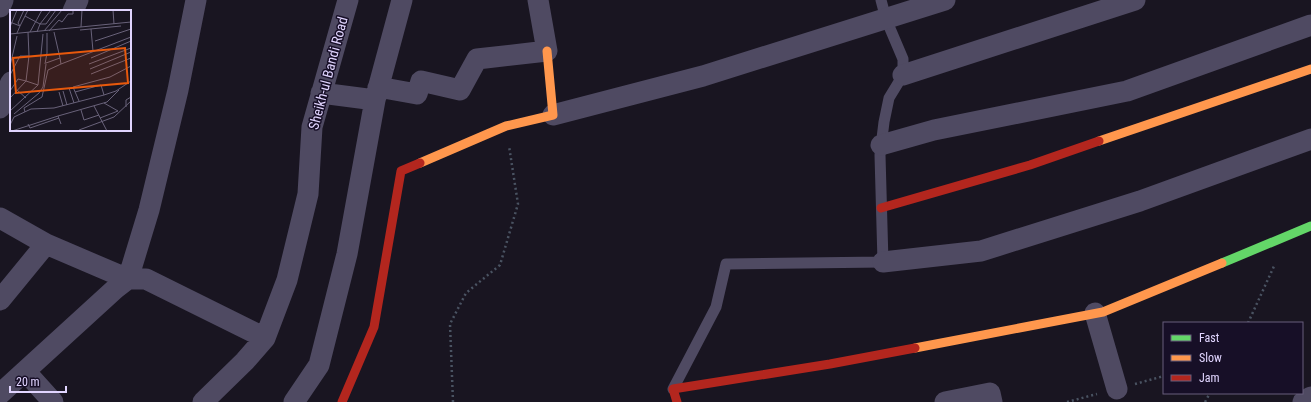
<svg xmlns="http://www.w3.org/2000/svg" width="1311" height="402" viewBox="0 0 1311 402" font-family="'Roboto Condensed',sans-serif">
<rect width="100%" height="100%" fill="#191521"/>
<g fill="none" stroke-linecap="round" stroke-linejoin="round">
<path stroke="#4a5362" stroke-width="2.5" stroke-dasharray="2 3" stroke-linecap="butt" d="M 1248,323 L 1275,264
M 1135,384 L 1164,376
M 453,402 L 450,324 L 466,293 L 500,265 L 518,204 L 509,146
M 1067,402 L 1097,394
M 1205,402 L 1210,393"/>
<path stroke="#4f4a62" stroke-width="11" d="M 673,389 L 716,307 L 726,264 L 883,262 L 880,155 L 884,122 L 889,98 L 903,75 L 903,59 L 886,19 L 881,0"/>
<path stroke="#4f4a62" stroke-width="21" d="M 0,7 L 3,0
M 73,11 L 78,0
M 903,75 L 1135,0
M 378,87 L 417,94 L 421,81 L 460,90 L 477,59 L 547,51 L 538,0
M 321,93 L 375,100 L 402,0
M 0,108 L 11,82
M 553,115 L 703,76 L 945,0
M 881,145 L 934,130 L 1127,91 L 1311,25
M 0,218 L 46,244
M 883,262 L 981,251 L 1140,201 L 1311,139
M 0,300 L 46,244 L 128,279 L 149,210 L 178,90 L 196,0
M 1095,313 L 1117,389
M 25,371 L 53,402
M 0,394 L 115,289 L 128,279 L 146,279 L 265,338
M 203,402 L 245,361 L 265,338 L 287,280 L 308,194 L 312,127 L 348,0
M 294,402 L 319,365 L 347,254 L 375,100
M 945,402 L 990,393 L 992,402
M 1303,402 L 1311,397"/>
<path stroke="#63d668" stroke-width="9" d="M 1222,263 L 1311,226"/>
<path stroke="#ff974d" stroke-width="9" d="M 1099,141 L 1311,69
M 420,163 L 506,126 L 553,115 L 547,51
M 915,348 L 1103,312 L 1222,263"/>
<path stroke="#b3261e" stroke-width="9" d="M 881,208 L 1030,165 L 1099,141
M 342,402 L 374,327 L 401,171 L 420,163
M 677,402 L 673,389 L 830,364 L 915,348"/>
</g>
<g text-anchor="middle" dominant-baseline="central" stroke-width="3" stroke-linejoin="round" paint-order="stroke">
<g font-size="14" fill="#e1d5ff" stroke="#170f27">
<text transform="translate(328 73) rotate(-75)">Sheikh-ul Bandi Road</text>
</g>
</g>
<g transform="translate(10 10)">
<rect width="121" height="121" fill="#191521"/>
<path fill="none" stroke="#69627a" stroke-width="1" d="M 103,0 L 104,14M 15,6 L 30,14 L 41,0M 0,12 L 10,16 L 18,0M 0,17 L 7,0M 71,17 L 72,0M 81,19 L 83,41M 70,20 L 111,16M 34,21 L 52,0M 39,21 L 49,10 L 52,12 L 58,4 L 63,4 L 63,0M 20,22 L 32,0M 27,22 L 30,14 L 36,14 L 46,0M 7,23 L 10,16 L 8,13 L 14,0M 0,24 L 121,12M 85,31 L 121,19M 81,48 L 121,31M 36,53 L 50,48 L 44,22M 35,54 L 37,43 L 37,23M 51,54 L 121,27M 79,54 L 121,38M 0,56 L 7,26M 80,59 L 121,42M 81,64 L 121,48M 0,65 L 10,46 L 19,46M 59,78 L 64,93M 7,80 L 16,88M 0,81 L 8,69 L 16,71 L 19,46 L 18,22M 53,81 L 57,95M 49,82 L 53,96M 65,82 L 91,75 L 94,85M 0,88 L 16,71 L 28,75M 69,91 L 63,77 L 100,67 L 121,56M 94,93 L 108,101M 84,96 L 97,121M 116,97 L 116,90 L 121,87M 71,100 L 74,110 L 89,105M 0,101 L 28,75 L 33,24M 15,102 L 14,98 L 32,87 L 38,60 L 51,54 L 50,48M 4,104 L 29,83 L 33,77 L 36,54M 48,106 L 97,92 L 109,80M 90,108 L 108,101M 18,114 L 20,118 L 49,108M 0,115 L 4,107 L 21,99 L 44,98 L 94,85 L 106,81 L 121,71M 69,120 L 104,107 L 121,91M 2,121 L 48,106 L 51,114"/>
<path fill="#e8590c" fill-opacity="0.15" stroke="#e8590c" stroke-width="2" d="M 115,38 L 118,73 L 6,83 L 3,48 Z"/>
<rect width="121" height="121" fill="none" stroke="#e1d5ff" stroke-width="2"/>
</g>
<rect x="1163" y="322" width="140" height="72" fill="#170f27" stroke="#685e7d"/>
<rect x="1171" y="335" width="20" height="6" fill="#63d668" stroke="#685e7d"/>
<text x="1199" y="342" font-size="12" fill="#e1d5ff">Fast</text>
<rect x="1171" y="355" width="20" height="6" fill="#ff974d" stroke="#685e7d"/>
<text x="1199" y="362" font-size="12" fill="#e1d5ff">Slow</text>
<rect x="1171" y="375" width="20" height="6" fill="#b3261e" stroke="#685e7d"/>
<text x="1199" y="382" font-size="12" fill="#e1d5ff">Jam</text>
<path d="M10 386v6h56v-6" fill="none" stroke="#e1d5ff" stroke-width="2"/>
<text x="16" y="386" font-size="12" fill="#e1d5ff" stroke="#170f27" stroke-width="3" paint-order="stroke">20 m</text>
</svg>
